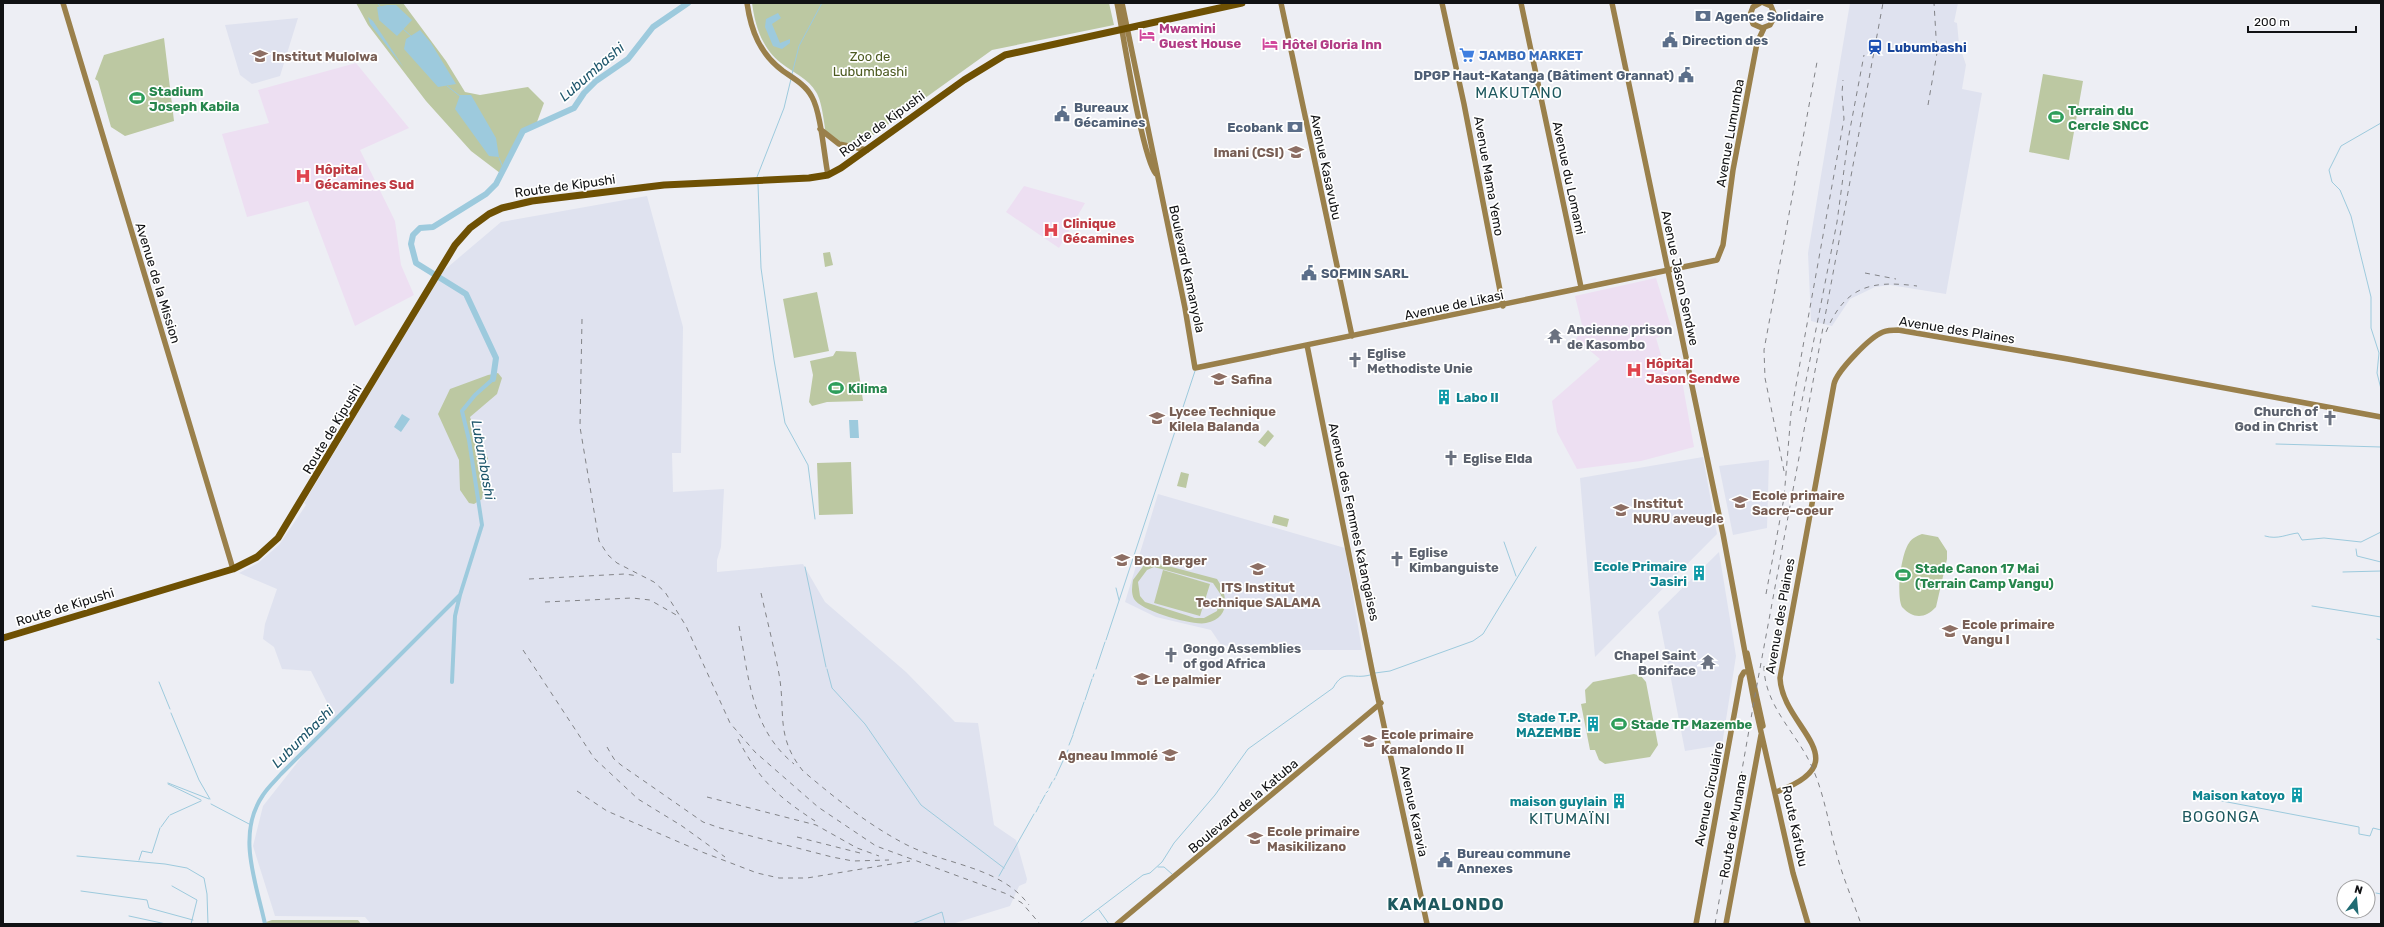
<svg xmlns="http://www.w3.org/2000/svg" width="2384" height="927" viewBox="0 0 2384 927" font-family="Rubik,sans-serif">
<rect width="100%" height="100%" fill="#edeef4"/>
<path fill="#dfe2ef" d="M 1850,3 L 1958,3 L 1954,22 L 1957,23 L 1959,44 L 1966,65 L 1962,89 L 1982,93 L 1946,294 L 1890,285 L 1875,287 L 1850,299 L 1832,326 L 1811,321 L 1808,253 Z
M 298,18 L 280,76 L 252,84 L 240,75 L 225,25 Z
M 647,196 L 683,327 L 681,453 L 672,453 L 673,492 L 724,489 L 721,547 L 717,560 L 717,572 L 803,564 L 825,602 L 906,672 L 955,722 L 978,723 L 994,825 L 1016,840 L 1027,879 L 1026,883 L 1019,886 L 1010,906 L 952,924 L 371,924 L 365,917 L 275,916 L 253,846 L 263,806 L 334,716 L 311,671 L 282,669 L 274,647 L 263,639 L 265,624 L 277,589 L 239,573 L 258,563 L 279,545 L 306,505 L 304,503 L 442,272 L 501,222 Z
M 1703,457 L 1717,534 L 1595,657 L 1580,478 Z
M 1769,460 L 1767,528 L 1733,535 L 1719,466 Z
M 1158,494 L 1345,548 L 1362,650 L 1273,650 L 1221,645 L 1211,630 L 1156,617 L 1125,602 Z
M 1719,552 L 1736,656 L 1722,745 L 1685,751 L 1658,612 Z"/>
<path fill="#eddff2" d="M 356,63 L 409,128 L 360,150 L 395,221 L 401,265 L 414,295 L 355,326 L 308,201 L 247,217 L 222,134 L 269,123 L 258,90 Z
M 1024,186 L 1085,203 L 1059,248 L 1006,212 Z
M 1656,278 L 1673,333 L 1656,338 L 1664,365 L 1679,364 L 1694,447 L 1641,461 L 1577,469 L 1557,432 L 1552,401 L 1600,359 L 1576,339 L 1583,329 L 1575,296 Z"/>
<path fill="#bcc8a2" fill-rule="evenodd" d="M 356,3 L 403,3 L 446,61 L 465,92 L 480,95 L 528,87 L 544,103 L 537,122 L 523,130 L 512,155 L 500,173 L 471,151 L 426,101 L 368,25 Z
M 752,3 L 1109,3 L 1114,25 L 992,50 L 875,134 L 851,147 L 826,134 C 824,123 822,101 816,92 C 809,79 792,72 781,63 C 762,48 755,26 752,3 Z
M 164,38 L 174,121 L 125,136 L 111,127 L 98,81 L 95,79 L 104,55 Z
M 2043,74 L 2083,81 L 2069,160 L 2029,152 Z
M 830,252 L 833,265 L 825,267 L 823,253 Z
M 817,292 L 829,351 L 794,358 L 783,299 Z
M 836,351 L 856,352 L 863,401 L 827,402 L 812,406 L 809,402 L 813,375 L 810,361 L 833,356 Z
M 498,373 L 502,378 L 497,394 L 470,417 L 477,437 L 488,458 L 482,499 L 474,504 L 469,503 L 460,490 L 459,460 L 438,414 L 450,389 L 488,375 Z
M 1268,430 L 1274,436 L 1265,447 L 1258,442 Z
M 851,462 L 853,514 L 819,515 L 817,463 Z
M 1181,472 L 1189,474 L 1186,488 L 1177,486 Z
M 1274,515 L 1289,519 L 1287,527 L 1272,523 Z
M 1922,534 L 1938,537 L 1947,551 L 1947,559 L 1936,607 C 1925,619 1913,619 1902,607 C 1896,595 1901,554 1909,543 C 1912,538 1917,536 1922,534 Z
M 1153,562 L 1217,579 C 1228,595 1231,618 1206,623 C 1193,626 1141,611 1134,599 C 1131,593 1132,586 1133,580 L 1144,565 ZM 1154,567 L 1213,583 L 1221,595 L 1217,611 L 1204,618 L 1195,618 L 1145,602 L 1140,596 L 1138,582 L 1147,570 Z
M 1163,570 L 1210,584 L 1200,616 L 1154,603 Z
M 1634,674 L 1641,676 L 1646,682 L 1658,745 L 1650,757 L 1605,764 L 1599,760 L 1595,750 L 1590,750 L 1581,704 L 1586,703 L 1585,690 L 1593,682 Z
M 272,920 L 358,920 L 361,924 L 260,924 Z"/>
<path fill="#9dcadd" d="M 387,5 L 396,5 L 412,20 L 397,36 L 379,20 L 377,7 Z
M 778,13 L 781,18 L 772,24 L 780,43 L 790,39 L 790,43 L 782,49 L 773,46 L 765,27 L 766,19 Z
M 368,17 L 373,21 L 404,68 L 370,24 Z
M 420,30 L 431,43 L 456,84 L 438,87 L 404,49 L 406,39 Z
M 460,95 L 471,95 L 496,138 L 499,157 L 489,156 L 455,109 Z
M 402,414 L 410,419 L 401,432 L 394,427 Z
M 849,420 L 858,420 L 859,438 L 850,438 Z"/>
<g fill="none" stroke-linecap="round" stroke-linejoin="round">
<path stroke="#9dcadd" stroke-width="1" d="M 377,3 L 381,7
M 403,29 L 411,36
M 792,74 L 799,46 L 822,3
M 447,86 L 460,96
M 2381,123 L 2341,146 L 2329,170 L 2332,182 L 2340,190 L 2351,216 L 2371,297 L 2371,328 L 2379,353 L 2377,373 L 2381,389
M 499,158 L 504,170
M 757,177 L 784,108 L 791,79
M 758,184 L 761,268 L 774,360 L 785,423 L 808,465 L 815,519
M 2276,444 L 2381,447
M 2265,536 C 2278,540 2287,534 2298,533 L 2302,540 L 2324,538 L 2361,542 L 2381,532
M 1504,542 L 1516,576
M 2356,549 L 2357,556 L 2381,562
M 805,567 L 826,667
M 2343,572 L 2381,571
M 1116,588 L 1119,600
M 2312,606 L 2381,617
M 2377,639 L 2381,640
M 1106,640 L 1195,371
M 827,669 L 832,688 L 865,724 L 921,805 L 1004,868
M 1096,669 L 1105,642
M 1375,673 L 1390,671 L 1473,641 L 1483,634 L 1536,547
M 1093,677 L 1094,674
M 159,682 L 170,709
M 1085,700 L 1092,679
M 171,713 L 199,780 L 210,799
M 1073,734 L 1084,702
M 1069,745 L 1073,735
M 1056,776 L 1068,750
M 1054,780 L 1055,778
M 168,783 L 209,799
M 168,784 L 201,800
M 1049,788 L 1052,782
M 1046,793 L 1048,791
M 2222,801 L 2359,827 L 2359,834 L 2370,836 L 2373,828 L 2381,830
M 211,804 L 251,825
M 1040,804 L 1045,795
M 1036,812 L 1039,806
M 170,815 L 201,801
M 161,827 L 169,816
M 77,856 L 165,864 L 187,868 L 204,878 L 207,894 L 208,924
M 139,860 L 142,851 L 152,853 L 160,828
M 1158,867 L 1164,867 L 1172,874
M 999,876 L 1034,814
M 172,886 L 197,900 L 191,924
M 81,891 L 147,900 L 149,908 L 193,920
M 2376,893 L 2381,894
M 1099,910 L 1109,924
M 129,916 L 166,924
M 1081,922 L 1143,875 L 1150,873 L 1162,862 L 1174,843 L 1215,795 L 1248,749 L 1333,688 C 1344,668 1352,680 1370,675
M 912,924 L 942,912 L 945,924
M 1078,924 L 1084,924"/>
<path stroke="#9dcadd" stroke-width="4" d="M 452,682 L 455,616 L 460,595
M 265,924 C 256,882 236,834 263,795 C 268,787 275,781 281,774 L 460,595 L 482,525 L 469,440 L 462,411 L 475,395 L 493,379"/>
<path stroke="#9dcadd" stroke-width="6" d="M 493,379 L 496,358 L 466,294 L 416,263 L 411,244 L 413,235 L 420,228 L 433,227 L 486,194 L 496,184 L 523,131 L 574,108 L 584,93 L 596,81 L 628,59 L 653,27 L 688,3"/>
<path stroke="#9a804b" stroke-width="5.5" d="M 63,3 L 233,569
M 747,3 C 751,31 760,54 783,71 C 793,78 806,85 812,97 C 821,113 824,155 828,175
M 1117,3 C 1123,32 1142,158 1156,174
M 1122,3 L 1185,308 L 1195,368 L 1717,260 L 1723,245 L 1733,170 L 1757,43 L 1764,28
M 1281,3 L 1352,336
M 1442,3 L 1464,104 L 1503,306
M 1521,3 L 1581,287
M 1612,3 L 1723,534 L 1754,701 L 1793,873 L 1808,924
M 1760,3 L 1753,7 L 1750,15 L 1753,24 L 1762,28 L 1770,25 L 1775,16 L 1771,6 L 1764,3
M 820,129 L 839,144 L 867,150
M 1307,345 L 1373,675 L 1427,924
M 1747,653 L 1763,726
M 1776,792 C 1862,761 1782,728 1780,678 L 1834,384 C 1837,371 1870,337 1883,332 C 1888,330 1893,330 1898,330 L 2068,359 L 2381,417
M 1117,924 L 1381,703
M 1696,924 L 1741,677 L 1744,672 L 1751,671
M 1726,924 L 1761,735"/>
<path stroke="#6e5003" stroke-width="7" d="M 3,638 L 233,569 L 257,557 L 278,538 L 455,245 L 470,228 L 489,214 L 502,208 L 532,201 L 664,185 L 809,178 L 828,175 L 841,168 L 964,80 L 1005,55 L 1242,3"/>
<path stroke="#828387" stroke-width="1" stroke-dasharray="5 5" stroke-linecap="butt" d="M 1928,105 L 1937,53 L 1934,3
M 1865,273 L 1896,279
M 582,319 L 580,427 L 599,541 L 608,555 L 617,563 L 654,582 L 665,592 L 686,626 L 730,723 L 755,752 L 818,807 L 876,846 L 1007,894 L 1022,903 L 1040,924
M 1826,332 C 1845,286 1871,280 1917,286
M 1800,411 L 1837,222 L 1848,140 L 1864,55
M 1784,471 L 1765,378 L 1764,350 L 1817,62
M 529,579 L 625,574 L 638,576
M 761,593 C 767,620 774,647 779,674 C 786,713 775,736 803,771 C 835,798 867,824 905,844 C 945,865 1000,866 1029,905
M 1766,594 L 1784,498 L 1791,413 L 1844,119 L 1842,93 L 1843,80
M 545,602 L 632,598 L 650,600 L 678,616
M 739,626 C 749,678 751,729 794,764
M 523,650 L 594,758 L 638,799 L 682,826 L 725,857
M 1764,666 C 1764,699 1787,724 1803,750 C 1823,782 1827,819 1837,855 C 1843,878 1853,901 1861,924
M 738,739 C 759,780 777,796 815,821
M 607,747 L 614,759 L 621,765 L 703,822 L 720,828 L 832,857 L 853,861 L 889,860
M 577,791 L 607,811 L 702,852 L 757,873 L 779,878 L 807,878 L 910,861
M 707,797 L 816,825 L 857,848 L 879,856
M 797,837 L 864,854
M 1715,924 L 1756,690 L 1883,3"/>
</g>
<defs>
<symbol id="bank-bare" viewBox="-9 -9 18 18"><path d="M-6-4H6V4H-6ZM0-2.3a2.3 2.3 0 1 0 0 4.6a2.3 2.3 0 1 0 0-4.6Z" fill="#5c6f8a" stroke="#fff" stroke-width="2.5" paint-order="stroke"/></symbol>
<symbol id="hotel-bare" viewBox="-9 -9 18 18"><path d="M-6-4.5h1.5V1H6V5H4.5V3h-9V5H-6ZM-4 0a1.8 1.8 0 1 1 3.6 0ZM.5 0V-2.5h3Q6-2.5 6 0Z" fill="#d1479c" stroke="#fff" stroke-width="2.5" paint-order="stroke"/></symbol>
<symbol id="civic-bare" viewBox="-9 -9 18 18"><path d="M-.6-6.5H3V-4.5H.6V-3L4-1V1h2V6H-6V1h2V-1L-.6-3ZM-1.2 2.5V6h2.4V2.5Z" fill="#5c6f8a" stroke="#fff" stroke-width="2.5" paint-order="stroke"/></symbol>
<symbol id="station-bare" viewBox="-9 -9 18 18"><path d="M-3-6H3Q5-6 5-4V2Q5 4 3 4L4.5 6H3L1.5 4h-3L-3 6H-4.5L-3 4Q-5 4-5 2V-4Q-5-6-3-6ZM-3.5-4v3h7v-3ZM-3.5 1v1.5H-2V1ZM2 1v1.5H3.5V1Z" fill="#1a4fb4" stroke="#fff" stroke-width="2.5" paint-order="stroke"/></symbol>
<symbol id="supermarket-bare" viewBox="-9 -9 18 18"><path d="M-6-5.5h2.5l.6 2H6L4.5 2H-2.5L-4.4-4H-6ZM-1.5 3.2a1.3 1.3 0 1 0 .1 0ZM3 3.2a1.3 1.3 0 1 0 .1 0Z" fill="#3f7fe0" stroke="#fff" stroke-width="2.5" paint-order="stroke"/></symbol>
<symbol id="university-bare" viewBox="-9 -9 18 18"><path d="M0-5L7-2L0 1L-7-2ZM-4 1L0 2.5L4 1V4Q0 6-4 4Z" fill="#8d6e63" stroke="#fff" stroke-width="2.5" paint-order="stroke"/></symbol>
<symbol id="stadium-bare" viewBox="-9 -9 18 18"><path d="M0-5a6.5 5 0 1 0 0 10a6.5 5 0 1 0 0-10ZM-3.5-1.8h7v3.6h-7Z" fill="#2e9e5b" stroke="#fff" stroke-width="2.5" paint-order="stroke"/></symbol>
<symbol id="school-bare" viewBox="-9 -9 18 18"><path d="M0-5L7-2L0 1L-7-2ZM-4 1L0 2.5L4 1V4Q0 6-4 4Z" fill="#8d6e63" stroke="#fff" stroke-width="2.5" paint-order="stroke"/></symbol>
<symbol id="hospital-bare" viewBox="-9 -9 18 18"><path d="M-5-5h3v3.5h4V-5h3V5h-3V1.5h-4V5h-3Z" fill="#e0444e" stroke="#fff" stroke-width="2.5" paint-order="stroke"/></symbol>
<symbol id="temple-bare" viewBox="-9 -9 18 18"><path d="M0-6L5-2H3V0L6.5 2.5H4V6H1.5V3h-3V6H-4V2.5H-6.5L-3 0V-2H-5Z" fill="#6b7280" stroke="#fff" stroke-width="2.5" paint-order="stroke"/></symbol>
<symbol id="church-bare" viewBox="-9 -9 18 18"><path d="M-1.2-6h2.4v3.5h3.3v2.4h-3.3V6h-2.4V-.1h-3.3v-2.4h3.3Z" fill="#6b7280" stroke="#fff" stroke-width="2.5" paint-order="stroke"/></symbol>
<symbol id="building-bare" viewBox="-9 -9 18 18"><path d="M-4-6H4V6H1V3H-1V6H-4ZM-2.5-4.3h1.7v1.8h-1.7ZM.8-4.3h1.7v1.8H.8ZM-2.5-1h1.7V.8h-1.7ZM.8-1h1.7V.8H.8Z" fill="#0f9aa8" stroke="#fff" stroke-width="2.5" paint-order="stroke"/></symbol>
</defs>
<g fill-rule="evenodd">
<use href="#bank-bare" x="1692" y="5" width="22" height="22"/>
<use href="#hotel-bare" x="1136" y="24" width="22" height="22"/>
<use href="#civic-bare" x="1659" y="29" width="22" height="22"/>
<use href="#hotel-bare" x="1259" y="33" width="22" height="22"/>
<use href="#station-bare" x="1864" y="36" width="22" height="22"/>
<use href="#supermarket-bare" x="1456" y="44" width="22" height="22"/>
<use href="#university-bare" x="249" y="45" width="22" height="22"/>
<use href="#civic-bare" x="1675" y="64" width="22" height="22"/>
<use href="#stadium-bare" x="126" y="87" width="22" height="22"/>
<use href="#civic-bare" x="1051" y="103" width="22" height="22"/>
<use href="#stadium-bare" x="2045" y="106" width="22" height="22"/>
<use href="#bank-bare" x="1284" y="116" width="22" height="22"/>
<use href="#school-bare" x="1285" y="141" width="22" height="22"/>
<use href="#hospital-bare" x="292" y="165" width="22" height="22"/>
<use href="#hospital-bare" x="1040" y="219" width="22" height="22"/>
<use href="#civic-bare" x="1298" y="262" width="22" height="22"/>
<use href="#temple-bare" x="1544" y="325" width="22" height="22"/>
<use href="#church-bare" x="1344" y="349" width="22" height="22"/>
<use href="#hospital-bare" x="1623" y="359" width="22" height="22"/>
<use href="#school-bare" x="1208" y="368" width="22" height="22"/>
<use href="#stadium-bare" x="825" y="377" width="22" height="22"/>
<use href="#building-bare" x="1433" y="386" width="22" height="22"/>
<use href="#school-bare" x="1146" y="407" width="22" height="22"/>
<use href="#church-bare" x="2319" y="407" width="22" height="22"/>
<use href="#church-bare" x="1440" y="447" width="22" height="22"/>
<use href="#school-bare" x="1729" y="491" width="22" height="22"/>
<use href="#school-bare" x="1610" y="499" width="22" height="22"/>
<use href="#church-bare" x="1386" y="548" width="22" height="22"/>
<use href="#school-bare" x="1111" y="549" width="22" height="22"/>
<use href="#school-bare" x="1247" y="558" width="22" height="22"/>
<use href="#building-bare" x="1688" y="562" width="22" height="22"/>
<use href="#stadium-bare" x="1892" y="564" width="22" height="22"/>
<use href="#school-bare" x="1939" y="620" width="22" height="22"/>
<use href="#church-bare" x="1160" y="644" width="22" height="22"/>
<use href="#temple-bare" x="1697" y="651" width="22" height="22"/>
<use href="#school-bare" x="1131" y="668" width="22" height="22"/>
<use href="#building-bare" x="1582" y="713" width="22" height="22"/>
<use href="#stadium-bare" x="1608" y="713" width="22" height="22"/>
<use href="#school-bare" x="1358" y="730" width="22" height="22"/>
<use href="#school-bare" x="1159" y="744" width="22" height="22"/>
<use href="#building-bare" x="2286" y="784" width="22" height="22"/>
<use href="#building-bare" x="1608" y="790" width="22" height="22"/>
<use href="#school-bare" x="1244" y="827" width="22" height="22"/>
<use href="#civic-bare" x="1434" y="849" width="22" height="22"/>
</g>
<g text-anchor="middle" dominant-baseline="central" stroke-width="3.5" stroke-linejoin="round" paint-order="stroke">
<g font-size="13" font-weight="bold" fill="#4e5e75" stroke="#fff" text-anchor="start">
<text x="1715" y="16">Agence Solidaire</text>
<text x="1682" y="40">Direction des</text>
<text x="1674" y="75" text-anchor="end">DPGP Haut-Katanga (Bâtiment Grannat)</text>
<text x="1074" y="107">Bureaux<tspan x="1074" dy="15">Gécamines</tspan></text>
<text x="1283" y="127" text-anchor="end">Ecobank</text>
<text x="1321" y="273">SOFMIN SARL</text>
<text x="1457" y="853">Bureau commune<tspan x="1457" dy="15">Annexes</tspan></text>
</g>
<g font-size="13" font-weight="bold" fill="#b23c85" stroke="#fff" text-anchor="start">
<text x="1159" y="28">Mwamini<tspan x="1159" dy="15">Guest House</tspan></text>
<text x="1282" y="44">Hôtel Gloria Inn</text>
</g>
<g font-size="13" font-weight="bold" fill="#164399" stroke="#fff" text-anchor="start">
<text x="1887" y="47">Lubumbashi</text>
</g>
<g font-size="13" font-weight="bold" fill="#366cbe" stroke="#fff" text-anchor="start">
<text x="1479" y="55">JAMBO MARKET</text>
</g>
<g font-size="13" font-weight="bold" fill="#785e54" stroke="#fff" text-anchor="start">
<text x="272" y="56">Institut Mulolwa</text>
<text x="1284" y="152" text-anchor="end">Imani (CSI)</text>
<text x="1231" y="379">Safina</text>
<text x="1169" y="411">Lycee Technique<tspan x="1169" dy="15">Kilela Balanda</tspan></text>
<text x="1752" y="495">Ecole primaire<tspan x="1752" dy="15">Sacre-coeur</tspan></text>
<text x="1633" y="503">Institut<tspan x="1633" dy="15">NURU aveugle</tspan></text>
<text x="1134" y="560">Bon Berger</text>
<text x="1258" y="587" text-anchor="middle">ITS Institut<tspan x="1258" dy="15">Technique SALAMA</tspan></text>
<text x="1962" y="624">Ecole primaire<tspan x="1962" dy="15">Vangu I</tspan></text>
<text x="1154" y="679">Le palmier</text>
<text x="1381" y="734">Ecole primaire<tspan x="1381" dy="15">Kamalondo II</tspan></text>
<text x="1158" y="755" text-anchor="end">Agneau Immolé</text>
<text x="1267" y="831">Ecole primaire<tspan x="1267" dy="15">Masikilizano</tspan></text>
</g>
<g font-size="13" fill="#4c5a20" stroke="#fff">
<text x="870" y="56">Zoo de<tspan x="870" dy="15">Lubumbashi</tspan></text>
</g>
<g font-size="13" font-weight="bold" fill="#27864d" stroke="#fff" text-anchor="start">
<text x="149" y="91">Stadium<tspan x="149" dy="15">Joseph Kabila</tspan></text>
<text x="2068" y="110">Terrain du<tspan x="2068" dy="15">Cercle SNCC</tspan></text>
<text x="848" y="388">Kilima</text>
<text x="1915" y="568">Stade Canon 17 Mai<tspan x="1915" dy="15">(Terrain Camp Vangu)</tspan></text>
<text x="1631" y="724">Stade TP Mazembe</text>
</g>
<g font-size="13" fill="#111214" stroke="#fff">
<text transform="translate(882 124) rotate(-36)">Route de Kipushi</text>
<text transform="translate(1730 133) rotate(-80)">Avenue Lumumba</text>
<text transform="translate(1326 167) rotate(78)">Avenue Kasavubu</text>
<text transform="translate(1489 176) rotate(80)">Avenue Mama Yemo</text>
<text transform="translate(1569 178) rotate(78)">Avenue du Lomami</text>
<text transform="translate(565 186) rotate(-8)">Route de Kipushi</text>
<text transform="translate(1187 269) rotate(78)">Boulevard Kamanyola</text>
<text transform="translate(1680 278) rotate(78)">Avenue Jason Sendwe</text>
<text transform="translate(158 283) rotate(73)">Avenue de la Mission</text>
<text transform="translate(1454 305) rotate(-12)">Avenue de Likasi</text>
<text transform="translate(1957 330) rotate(9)">Avenue des Plaines</text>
<text transform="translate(332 429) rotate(-59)">Route de Kipushi</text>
<text transform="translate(1354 522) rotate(78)">Avenue des Femmes Katangaises</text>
<text transform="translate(65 607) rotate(-17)">Route de Kipushi</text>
<text transform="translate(1780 616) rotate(-80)">Avenue des Plaines</text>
<text transform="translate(1709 794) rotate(-79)">Avenue Circulaire</text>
<text transform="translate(1243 806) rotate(-40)">Boulevard de la Katuba</text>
<text transform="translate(1414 811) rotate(78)">Avenue Karavia</text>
<text transform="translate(1733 826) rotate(-80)">Route de Munana</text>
<text transform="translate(1795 826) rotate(78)">Route Kafubu</text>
</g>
<g font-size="13" font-weight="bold" fill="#be3a42" stroke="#fff" text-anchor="start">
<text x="315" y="169">Hôpital<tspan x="315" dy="15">Gécamines Sud</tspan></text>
<text x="1063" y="223">Clinique<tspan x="1063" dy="15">Gécamines</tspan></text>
<text x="1646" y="363">Hôpital<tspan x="1646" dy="15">Jason Sendwe</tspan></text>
</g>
<g font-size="13" font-weight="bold" fill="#5b616d" stroke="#fff" text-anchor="start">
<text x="1567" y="329">Ancienne prison<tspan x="1567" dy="15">de Kasombo</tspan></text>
<text x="1367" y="353">Eglise<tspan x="1367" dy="15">Methodiste Unie</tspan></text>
<text x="2318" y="411" text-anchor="end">Church of<tspan x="2318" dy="15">God in Christ</tspan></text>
<text x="1463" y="458">Eglise Elda</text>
<text x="1409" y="552">Eglise<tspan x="1409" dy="15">Kimbanguiste</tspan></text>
<text x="1183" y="648">Gongo Assemblies<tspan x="1183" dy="15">of god Africa</tspan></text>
<text x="1696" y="655" text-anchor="end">Chapel Saint<tspan x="1696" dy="15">Boniface</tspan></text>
</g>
<g font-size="13" font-weight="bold" fill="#0d838f" stroke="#fff" text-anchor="end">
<text x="1456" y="397" text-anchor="start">Labo II</text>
<text x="1687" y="566">Ecole Primaire<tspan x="1687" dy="15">Jasiri</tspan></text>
<text x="1581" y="717">Stade T.P.<tspan x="1581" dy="15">MAZEMBE</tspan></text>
<text x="2285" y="795">Maison katoyo</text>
<text x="1607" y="801">maison guylain</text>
</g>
<g font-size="14" font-style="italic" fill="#1e566b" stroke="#fff">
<text transform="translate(592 72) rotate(-41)">Lubumbashi</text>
<text transform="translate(483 460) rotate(80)">Lubumbashi</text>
<text transform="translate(303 737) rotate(-45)">Lubumbashi</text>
</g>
<g font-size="15" letter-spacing="1" fill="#1d585e" stroke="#fff">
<text x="1519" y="93">MAKUTANO</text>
<text x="2221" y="817">BOGONGA</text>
<text x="1570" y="819">KITUMAÏNI</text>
</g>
<g font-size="17" font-weight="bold" letter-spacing="1" fill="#1d585e" stroke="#fff">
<text x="1446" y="904">KAMALONDO</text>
</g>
</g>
<rect width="2384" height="927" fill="none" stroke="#111214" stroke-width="8"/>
<g transform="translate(2356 899) rotate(16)"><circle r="19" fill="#ffffff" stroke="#a0a0a1"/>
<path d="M0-3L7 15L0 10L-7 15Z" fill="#206b73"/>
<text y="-6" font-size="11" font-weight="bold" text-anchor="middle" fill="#111214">N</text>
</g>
<path d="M2248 26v6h108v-6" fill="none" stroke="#111214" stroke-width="2"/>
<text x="2254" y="26" font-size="12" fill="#111214" stroke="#ffffff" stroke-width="3" paint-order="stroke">200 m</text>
</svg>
